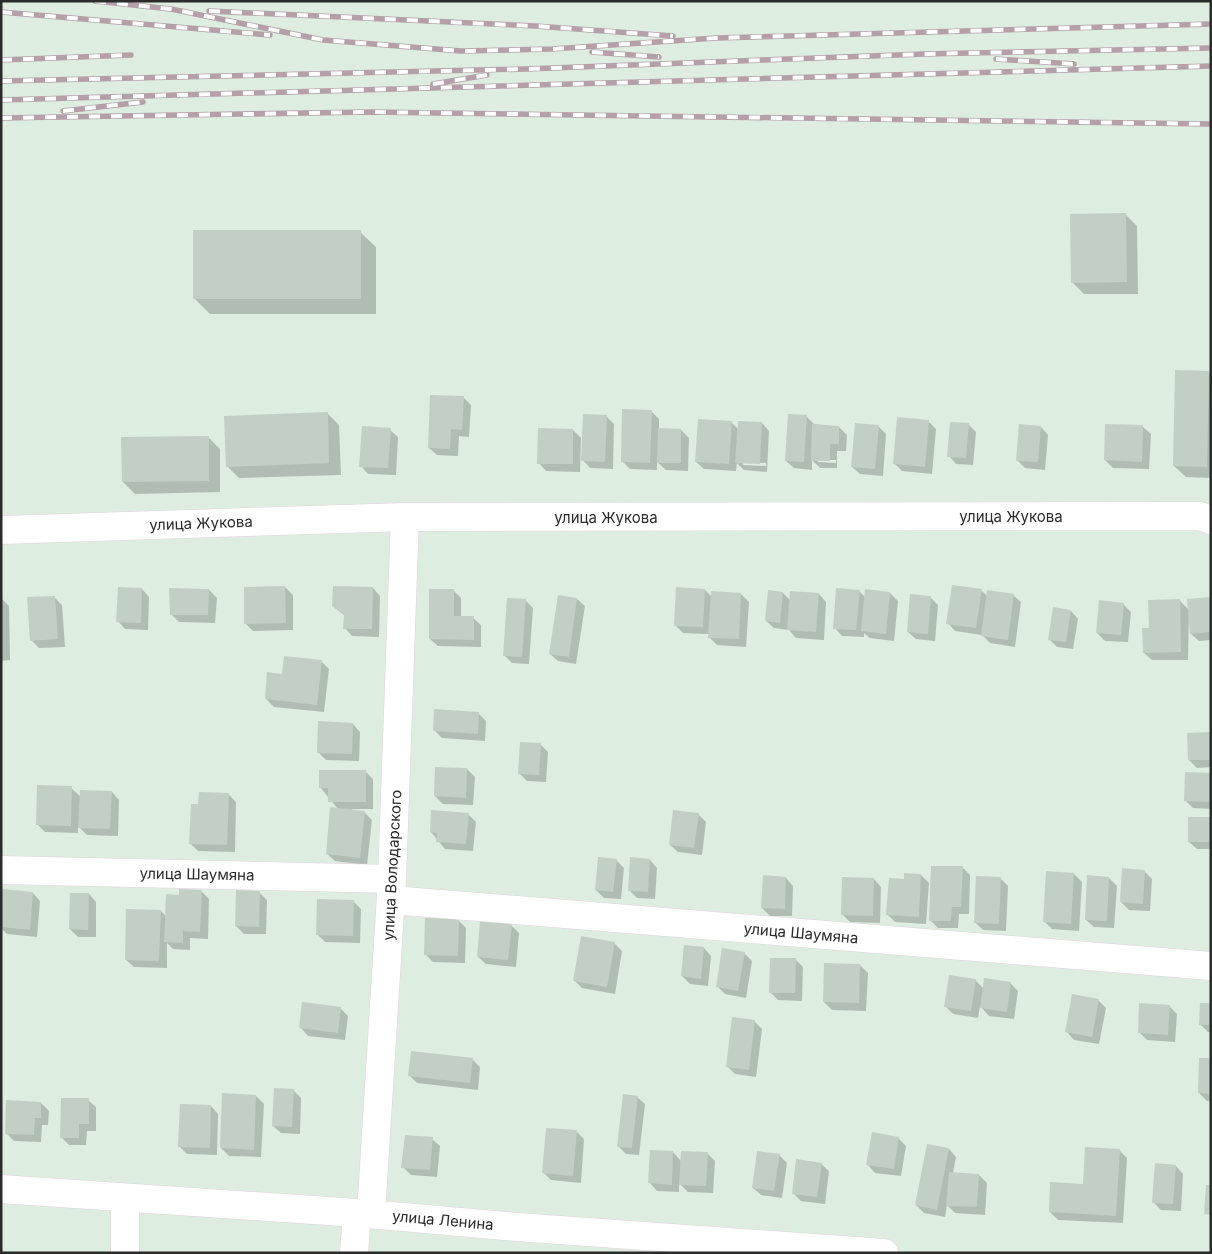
<svg xmlns="http://www.w3.org/2000/svg" width="1212" height="1254" viewBox="0 0 1212 1254" font-family="Inter,sans-serif">
<rect width="100%" height="100%" fill="#ddede0"/>
<path fill="#0003" fill-rule="evenodd" d="M 1125,214 L 1137,226 L 1138,294 L 1084,294 L 1072,282 Z
M 360,232 L 376,247 L 376,314 L 210,314 L 194,298 Z
M 1208,372 L 1211,375 L 1211,478 L 1186,477 L 1174,466 Z
M 463,397 L 471,405 L 469,437 L 459,436 L 458,456 L 437,455 L 429,448 Z
M 651,411 L 659,419 L 659,430 L 681,430 L 689,438 L 688,471 L 666,470 L 657,462 L 657,470 L 630,469 L 622,461 Z
M 327,413 L 339,425 L 341,475 L 239,478 L 227,466 Z
M 606,416 L 614,424 L 613,469 L 590,468 L 583,460 Z
M 807,417 L 814,424 L 839,427 L 847,435 L 846,451 L 837,451 L 837,468 L 820,468 L 812,460 L 812,470 L 794,468 L 786,461 ZM 818,460 L 836,460 L 836,463 L 818,462 Z
M 928,421 L 936,429 L 932,474 L 902,471 L 894,463 Z
M 731,422 L 738,429 L 762,423 L 769,431 L 767,472 L 744,470 L 737,463 L 736,471 L 704,469 L 696,462 ZM 743,462 L 766,463 L 766,466 L 743,465 Z
M 968,424 L 976,432 L 973,465 L 956,464 L 949,456 Z
M 878,426 L 886,434 L 883,476 L 860,474 L 852,467 Z
M 1041,427 L 1048,435 L 1045,470 L 1025,468 L 1017,460 Z
M 1143,427 L 1151,434 L 1149,469 L 1113,468 L 1105,460 Z
M 390,430 L 398,437 L 396,475 L 368,474 L 361,466 Z
M 573,430 L 581,438 L 580,472 L 546,471 L 539,463 Z
M 208,437 L 220,449 L 220,492 L 135,494 L 123,482 Z
M 285,587 L 293,595 L 293,630 L 253,631 L 245,623 Z
M 373,588 L 380,596 L 379,637 L 352,636 L 345,628 L 345,616 L 333,606 Z
M 142,589 L 149,597 L 148,630 L 125,629 L 118,621 Z
M 209,590 L 217,598 L 215,623 L 179,622 L 171,614 Z
M 453,590 L 461,598 L 461,618 L 473,618 L 481,625 L 481,647 L 438,646 L 430,639 Z
M 705,590 L 712,597 L 741,594 L 749,602 L 746,647 L 717,645 L 709,637 L 709,634 L 683,633 L 675,625 Z
M 859,591 L 865,597 L 866,591 L 890,593 L 898,601 L 894,641 L 870,638 L 864,633 L 864,637 L 842,636 L 835,628 Z
M 982,591 L 988,597 L 1013,595 L 1021,602 L 1015,647 L 990,643 L 982,635 L 955,631 L 948,623 Z
M 783,593 L 791,601 L 819,594 L 826,602 L 824,640 L 796,638 L 789,630 L 774,628 L 766,621 Z
M 54,597 L 62,605 L 65,647 L 39,648 L 31,640 Z
M 930,597 L 938,605 L 935,641 L 916,639 L 908,632 Z
M 1,598 L 9,606 L 10,660 L 1,661 Z
M 1211,598 L 1211,640 L 1199,641 L 1191,634 Z
M 577,599 L 585,606 L 576,664 L 558,661 L 550,654 Z
M 525,600 L 533,608 L 529,664 L 512,663 L 504,655 Z
M 1179,600 L 1189,610 L 1188,660 L 1152,660 L 1144,653 L 1150,629 Z
M 1123,604 L 1131,612 L 1128,642 L 1105,641 L 1097,633 Z
M 1071,611 L 1078,619 L 1073,649 L 1057,647 L 1049,639 Z
M 321,661 L 329,669 L 324,712 L 274,707 L 266,699 L 283,675 Z
M 478,713 L 486,721 L 485,741 L 442,738 L 434,730 Z
M 353,724 L 360,732 L 359,761 L 326,760 L 318,752 Z
M 1211,734 L 1211,767 L 1197,768 L 1189,760 Z
M 540,744 L 548,752 L 546,782 L 527,781 L 519,773 Z
M 467,769 L 475,777 L 473,805 L 443,804 L 435,796 Z
M 366,772 L 373,779 L 373,809 L 352,809 L 351,811 L 364,812 L 372,820 L 367,865 L 335,861 L 327,854 L 338,809 L 320,787 Z
M 1211,774 L 1211,809 L 1193,808 L 1186,801 Z
M 71,788 L 81,797 L 112,792 L 119,800 L 118,836 L 87,835 L 78,826 L 78,833 L 45,832 L 37,824 Z
M 228,794 L 236,802 L 235,852 L 198,851 L 191,844 L 199,805 Z
M 468,814 L 476,822 L 473,851 L 445,849 L 431,832 Z
M 698,814 L 706,822 L 702,855 L 678,852 L 670,845 Z
M 1211,818 L 1211,849 L 1197,849 L 1189,842 Z
M 616,860 L 624,868 L 621,899 L 604,898 L 596,890 Z
M 650,860 L 657,868 L 655,899 L 637,898 L 629,890 Z
M 963,868 L 970,875 L 969,914 L 959,914 L 958,928 L 938,928 L 930,920 Z
M 1144,871 L 1152,879 L 1150,911 L 1129,910 L 1121,902 Z
M 1074,874 L 1082,882 L 1079,931 L 1052,929 L 1045,922 Z
M 921,875 L 929,883 L 926,924 L 895,922 L 887,914 Z
M 786,878 L 793,886 L 792,916 L 770,916 L 762,908 Z
M 1000,878 L 1008,886 L 1006,931 L 983,930 L 976,923 Z
M 1109,878 L 1117,886 L 1114,928 L 1094,927 L 1086,920 Z
M 874,879 L 881,887 L 880,923 L 850,922 L 842,914 Z
M 3,891 L 33,893 L 40,901 L 37,937 L 7,934 L 1,928 Z
M 201,891 L 209,899 L 208,939 L 190,938 L 190,950 L 173,949 L 167,943 L 167,968 L 134,967 L 126,960 L 161,911 L 167,917 L 181,896 Z
M 260,893 L 267,900 L 266,934 L 244,934 L 236,926 Z
M 89,894 L 96,902 L 96,937 L 78,937 L 70,929 Z
M 354,902 L 361,909 L 360,943 L 325,942 L 317,934 Z
M 458,920 L 466,928 L 465,963 L 433,962 L 425,954 Z
M 511,925 L 519,933 L 516,967 L 486,964 L 478,957 Z
M 614,943 L 622,951 L 615,994 L 582,988 L 574,980 Z
M 704,948 L 711,956 L 708,986 L 690,984 L 682,976 Z
M 744,953 L 752,961 L 746,998 L 725,994 L 717,986 Z
M 795,959 L 803,967 L 802,1001 L 778,1000 L 770,992 Z
M 860,965 L 868,973 L 866,1011 L 832,1010 L 824,1002 Z
M 975,980 L 984,989 L 1010,983 L 1018,991 L 1014,1019 L 989,1016 L 980,1006 L 978,1018 L 953,1014 L 945,1006 Z
M 1098,1000 L 1106,1008 L 1099,1044 L 1074,1040 L 1067,1032 Z
M 1211,1005 L 1211,1032 L 1208,1032 L 1200,1024 Z
M 1169,1006 L 1177,1014 L 1175,1042 L 1147,1040 L 1139,1032 Z
M 340,1008 L 348,1016 L 345,1040 L 308,1036 L 301,1028 Z
M 754,1021 L 762,1029 L 756,1077 L 735,1074 L 727,1066 Z
M 1211,1059 L 1211,1101 L 1207,1101 L 1199,1093 Z
M 473,1060 L 480,1067 L 478,1090 L 417,1083 L 410,1076 Z
M 293,1090 L 301,1098 L 300,1134 L 281,1133 L 273,1126 Z
M 256,1096 L 264,1104 L 261,1157 L 229,1156 L 221,1148 Z
M 637,1097 L 645,1104 L 639,1155 L 626,1154 L 618,1146 Z
M 88,1100 L 96,1107 L 96,1131 L 87,1131 L 86,1145 L 69,1145 L 61,1137 Z
M 41,1103 L 49,1111 L 48,1125 L 42,1125 L 41,1142 L 14,1141 L 6,1133 Z
M 211,1106 L 218,1114 L 217,1155 L 187,1154 L 179,1146 Z
M 577,1132 L 584,1139 L 581,1183 L 551,1180 L 544,1173 Z
M 898,1138 L 906,1146 L 901,1176 L 875,1173 L 868,1165 Z
M 432,1139 L 440,1146 L 437,1177 L 411,1175 L 403,1167 Z
M 949,1149 L 956,1157 L 953,1173 L 979,1175 L 987,1183 L 985,1215 L 955,1213 L 947,1205 L 945,1217 L 924,1213 L 916,1205 Z
M 1119,1150 L 1127,1158 L 1123,1223 L 1058,1220 L 1050,1212 L 1085,1185 Z
M 673,1152 L 681,1161 L 707,1153 L 715,1161 L 713,1193 L 688,1192 L 679,1183 L 679,1192 L 657,1191 L 650,1183 Z
M 779,1155 L 787,1163 L 782,1198 L 761,1195 L 753,1188 Z
M 821,1164 L 829,1171 L 825,1204 L 801,1201 L 793,1193 Z
M 1176,1166 L 1183,1174 L 1181,1211 L 1161,1210 L 1153,1202 Z"/>
<path fill="#c2cfc5" d="M 1126,213 L 1127,282 L 1071,283 L 1070,214 Z
M 193,230 L 361,230 L 361,299 L 193,299 Z
M 1175,370 L 1209,371 L 1207,467 L 1173,466 Z
M 430,395 L 464,396 L 462,430 L 451,429 L 450,449 L 428,448 Z
M 622,409 L 652,410 L 650,463 L 621,462 Z
M 328,412 L 329,463 L 226,467 L 224,416 Z
M 583,414 L 607,415 L 605,462 L 581,461 Z
M 788,414 L 807,415 L 804,462 L 785,461 Z
M 897,417 L 929,420 L 925,467 L 893,464 Z
M 698,419 L 732,421 L 729,464 L 695,462 Z
M 738,421 L 762,422 L 760,464 L 735,463 Z
M 950,422 L 969,423 L 966,458 L 947,457 Z
M 855,423 L 879,425 L 875,469 L 851,467 Z
M 812,424 L 839,426 L 839,444 L 830,444 L 830,461 L 811,461 Z
M 1019,424 L 1041,426 L 1038,462 L 1016,461 Z
M 1105,424 L 1143,425 L 1142,462 L 1104,460 Z
M 362,426 L 391,428 L 388,468 L 359,467 Z
M 538,428 L 573,429 L 573,464 L 537,464 Z
M 658,428 L 681,429 L 681,463 L 657,463 Z
M 209,436 L 209,481 L 122,482 L 121,437 Z
M 952,585 L 982,589 L 976,628 L 946,624 Z
M 285,586 L 286,623 L 244,624 L 244,587 Z
M 333,586 L 373,587 L 372,629 L 343,629 L 344,615 L 332,606 Z
M 118,587 L 142,588 L 141,623 L 116,622 Z
M 676,587 L 705,589 L 703,627 L 674,626 Z
M 169,588 L 209,589 L 208,615 L 170,615 Z
M 836,588 L 860,590 L 856,630 L 833,629 Z
M 429,589 L 454,589 L 454,616 L 474,616 L 474,640 L 429,639 Z
M 865,589 L 890,592 L 886,634 L 861,631 Z
M 768,590 L 783,592 L 780,623 L 765,621 Z
M 987,590 L 1014,594 L 1008,640 L 981,636 Z
M 711,591 L 741,593 L 739,639 L 708,638 Z
M 790,591 L 819,593 L 816,632 L 787,630 Z
M 910,594 L 931,596 L 928,634 L 907,632 Z
M 558,595 L 577,598 L 569,657 L 549,654 Z
M 55,596 L 58,639 L 30,641 L 27,597 Z
M 1211,597 L 1211,632 L 1190,634 L 1187,599 Z
M 507,598 L 526,599 L 522,657 L 503,656 Z
M 1180,599 L 1181,652 L 1143,653 L 1142,628 L 1149,628 L 1148,600 Z
M 1099,600 L 1124,603 L 1121,635 L 1096,633 Z
M 1053,607 L 1071,610 L 1066,642 L 1048,640 Z
M 284,656 L 322,660 L 317,705 L 265,699 L 267,672 L 282,674 Z
M 434,709 L 479,712 L 478,734 L 433,731 Z
M 318,721 L 353,723 L 352,754 L 317,753 Z
M 1211,732 L 1211,760 L 1188,760 L 1187,733 Z
M 520,742 L 541,743 L 539,775 L 518,774 Z
M 435,767 L 467,768 L 466,798 L 434,796 Z
M 319,770 L 366,770 L 366,802 L 328,802 L 328,788 L 319,788 Z
M 1185,772 L 1211,773 L 1211,802 L 1184,801 Z
M 37,785 L 72,786 L 71,826 L 36,825 Z
M 80,790 L 112,791 L 110,829 L 78,828 Z
M 199,792 L 229,793 L 227,845 L 189,844 L 191,804 L 198,804 Z
M 330,807 L 365,811 L 360,858 L 326,854 Z
M 431,810 L 469,813 L 466,844 L 436,842 L 437,833 L 430,832 Z
M 673,810 L 699,813 L 694,848 L 669,845 Z
M 1188,817 L 1211,817 L 1211,842 L 1188,842 Z
M 598,857 L 617,859 L 613,892 L 595,890 Z
M 630,857 L 650,859 L 648,892 L 628,891 Z
M 931,866 L 963,866 L 961,907 L 952,907 L 951,921 L 929,921 Z
M 1122,868 L 1145,870 L 1143,904 L 1120,902 Z
M 1046,871 L 1074,873 L 1071,924 L 1043,922 Z
M 904,873 L 921,874 L 919,917 L 886,915 L 889,878 L 904,879 Z
M 763,875 L 786,877 L 785,909 L 761,908 Z
M 1087,875 L 1109,877 L 1107,921 L 1085,920 Z
M 976,876 L 1001,877 L 999,924 L 974,923 Z
M 842,877 L 874,878 L 873,916 L 841,915 Z
M 2,889 L 33,892 L 30,930 L 1,927 Z
M 179,889 L 202,890 L 200,932 L 183,931 L 183,943 L 164,942 L 166,894 L 179,895 Z
M 236,890 L 260,891 L 259,927 L 235,926 Z
M 70,893 L 89,893 L 88,930 L 69,929 Z
M 317,899 L 354,900 L 353,936 L 316,935 Z
M 126,909 L 161,910 L 159,961 L 125,960 Z
M 425,918 L 459,919 L 458,956 L 424,955 Z
M 480,921 L 512,924 L 508,960 L 477,957 Z
M 581,936 L 615,942 L 607,987 L 573,981 Z
M 684,945 L 704,947 L 701,979 L 681,976 Z
M 722,948 L 745,952 L 738,991 L 716,987 Z
M 770,958 L 796,958 L 795,993 L 769,993 Z
M 824,963 L 860,964 L 859,1003 L 823,1002 Z
M 949,975 L 976,979 L 971,1011 L 944,1007 Z
M 984,978 L 1011,982 L 1007,1012 L 980,1008 Z
M 1072,994 L 1099,999 L 1092,1037 L 1065,1032 Z
M 302,1002 L 341,1007 L 338,1033 L 299,1028 Z
M 1139,1003 L 1170,1005 L 1168,1035 L 1138,1033 Z
M 1200,1003 L 1211,1003 L 1211,1025 L 1199,1025 Z
M 732,1017 L 755,1020 L 749,1070 L 726,1067 Z
M 411,1051 L 473,1058 L 470,1083 L 408,1076 Z
M 1199,1058 L 1211,1058 L 1211,1094 L 1198,1093 Z
M 274,1088 L 294,1089 L 292,1127 L 272,1126 Z
M 222,1093 L 256,1095 L 254,1150 L 220,1148 Z
M 623,1094 L 638,1096 L 632,1148 L 617,1147 Z
M 61,1098 L 89,1098 L 89,1124 L 79,1124 L 79,1138 L 60,1138 Z
M 6,1100 L 41,1102 L 41,1118 L 35,1118 L 34,1135 L 5,1134 Z
M 180,1104 L 211,1105 L 210,1148 L 178,1147 Z
M 546,1128 L 577,1130 L 573,1176 L 542,1173 Z
M 872,1132 L 899,1137 L 894,1169 L 866,1165 Z
M 405,1135 L 433,1137 L 430,1170 L 401,1168 Z
M 927,1144 L 949,1148 L 937,1210 L 915,1205 Z
M 1085,1147 L 1120,1149 L 1116,1216 L 1049,1212 L 1050,1182 L 1083,1184 Z
M 650,1150 L 673,1151 L 672,1185 L 648,1183 Z
M 681,1151 L 708,1152 L 706,1186 L 679,1185 Z
M 757,1151 L 780,1154 L 774,1191 L 752,1188 Z
M 796,1159 L 822,1163 L 817,1197 L 792,1194 Z
M 1155,1163 L 1176,1165 L 1173,1204 L 1152,1203 Z
M 949,1172 L 979,1174 L 977,1207 L 946,1206 Z
M 1206,1185 L 1211,1185 L 1211,1215 L 1204,1214 Z"/>
<g fill="none" stroke-linecap="round" stroke-linejoin="round">
<defs>
<path id="minor" d="M 1,530 L 405,517 L 1200,516 L 1211,520
M 1,870 L 392,879
M 391,900 L 1211,966
M 371,1214 L 392,879 L 405,517
M 125,1253 L 125,1199
M 354,1253 L 357,1213"/>
<path id="secondary" d="M 1,1189 L 357,1213 L 517,1227 L 884,1253"/>
</defs>
<use href="#minor" stroke="#e4d2dc" stroke-width="29"/>
<use href="#secondary" stroke="#e4d2dc" stroke-width="29"/>
<use href="#minor" stroke="#fff" stroke-width="28"/>
<use href="#secondary" stroke="#fff" stroke-width="28"/>
<defs>
<path id="rail" d="M 95,1 L 171,9 L 323,40 L 461,51 L 552,49 L 716,38 L 1211,24
M 209,11 L 535,26 L 673,36
M 1,12 L 270,35
M 592,52 L 659,57
M 996,59 L 1074,64
M 1,60 L 131,55
M 1,81 L 526,69 L 924,54 L 1211,48
M 433,84 L 487,75
M 1,100 L 1211,66
M 63,111 L 143,102
M 1,118 L 369,112 L 1211,124"/>
</defs>
<use href="#rail" stroke="#b5a0aa" stroke-width="5.5"/>
<use href="#rail" stroke="#fff" stroke-width="4" stroke-dasharray="11" stroke-linecap="butt"/>
</g>
<g text-anchor="middle" dominant-baseline="central" stroke-width="4.5" stroke-linejoin="round" paint-order="stroke">
<g font-size="15" fill="#2b2b2b" stroke="#fff">
<text x="1011" y="516">улица Жукова</text>
<text x="606" y="517">улица Жукова</text>
<text transform="translate(201 523) rotate(-2)">улица Жукова</text>
<text transform="translate(392 865) rotate(-87)">улица Володарского</text>
<text transform="translate(197 874) rotate(1)">улица Шаумяна</text>
<text transform="translate(801 933) rotate(5)">улица Шаумяна</text>
<text transform="translate(443 1220) rotate(5)">улица Ленина</text>
</g>
</g>
<rect width="1212" height="1254" fill="none" stroke="#2b2b2b" stroke-width="5"/>
</svg>
